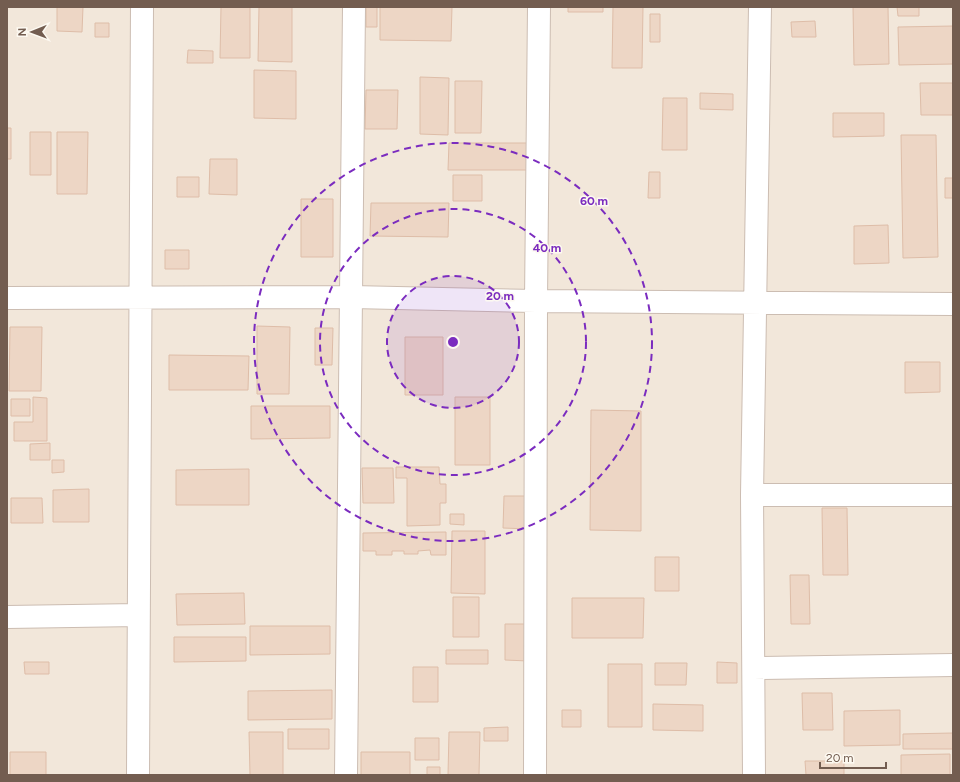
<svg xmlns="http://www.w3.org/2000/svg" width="960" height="782" viewBox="0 0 960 782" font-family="Figtree,sans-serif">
<rect width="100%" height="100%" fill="#fbf5eb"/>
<path fill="#f2e7da" d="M 7,7 L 953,7 L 953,775 L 7,775 Z"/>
<path fill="#edd6c5" stroke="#debda8" d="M 57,7 L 83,7 L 82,32 L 57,31 Z
M 221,7 L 250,7 L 250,58 L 220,58 Z
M 259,7 L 292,7 L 292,62 L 258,61 Z
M 366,7 L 377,7 L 377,27 L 366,27 Z
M 380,7 L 452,7 L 451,41 L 380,40 Z
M 568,7 L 603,7 L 603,12 L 568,12 Z
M 613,7 L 643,7 L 642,68 L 612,68 Z
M 853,7 L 888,7 L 889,64 L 854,65 Z
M 897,7 L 919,7 L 919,16 L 898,16 Z
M 650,14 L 660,14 L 660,42 L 650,42 Z
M 815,21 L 816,37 L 792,37 L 791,22 Z
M 95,23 L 109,23 L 109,37 L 95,37 Z
M 953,26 L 953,64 L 899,65 L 898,27 Z
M 188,50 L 213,51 L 213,63 L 187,63 Z
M 254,70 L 296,71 L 296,119 L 254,118 Z
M 420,77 L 449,78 L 448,135 L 420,134 Z
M 455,81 L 482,81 L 481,133 L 455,133 Z
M 920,83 L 953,83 L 953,115 L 921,115 Z
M 366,90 L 398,90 L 397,129 L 365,129 Z
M 700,93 L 733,94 L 733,110 L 700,109 Z
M 663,98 L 687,98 L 687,150 L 662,150 Z
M 833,113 L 884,113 L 884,136 L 833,137 Z
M 7,128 L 11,128 L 11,159 L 7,159 Z
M 30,132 L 51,132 L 51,175 L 30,175 Z
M 57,132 L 88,132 L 87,194 L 57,194 Z
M 901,135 L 936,135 L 938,257 L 903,258 Z
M 449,143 L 531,143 L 531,170 L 448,170 Z
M 210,159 L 237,159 L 237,195 L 209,194 Z
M 649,172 L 660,172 L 660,198 L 648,198 Z
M 453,175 L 482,175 L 482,201 L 453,201 Z
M 177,177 L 199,177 L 199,197 L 177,197 Z
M 945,178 L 953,178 L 953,198 L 945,198 Z
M 301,199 L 333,199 L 333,257 L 301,257 Z
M 371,203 L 449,203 L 448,237 L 370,236 Z
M 888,225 L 889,263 L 854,264 L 854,226 Z
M 165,250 L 189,250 L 189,269 L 165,269 Z
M 257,326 L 290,327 L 289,394 L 257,394 Z
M 10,327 L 42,327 L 41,391 L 9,391 Z
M 315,328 L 333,328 L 332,365 L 315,365 Z
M 405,337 L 443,337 L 443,395 L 405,395 Z
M 169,355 L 249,356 L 248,390 L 169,390 Z
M 905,362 L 940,362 L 940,392 L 905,393 Z
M 33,397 L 47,398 L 47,441 L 14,441 L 14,422 L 33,422 Z
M 455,397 L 490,397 L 490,465 L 455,465 Z
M 11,399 L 30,399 L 30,416 L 11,416 Z
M 251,406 L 330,406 L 330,438 L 251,439 Z
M 591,410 L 641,411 L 641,531 L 590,530 Z
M 50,443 L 50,460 L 30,460 L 30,444 Z
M 52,460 L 64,460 L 64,472 L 52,473 Z
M 396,467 L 439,467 L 440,484 L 446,484 L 446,503 L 440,503 L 440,525 L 407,526 L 407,478 L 396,478 Z
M 362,468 L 393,468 L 394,503 L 363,503 Z
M 249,469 L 249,505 L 176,505 L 176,470 Z
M 89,489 L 89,522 L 53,522 L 53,490 Z
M 504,496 L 530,496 L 529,529 L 503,528 Z
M 11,498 L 42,498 L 43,523 L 11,523 Z
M 822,508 L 847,508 L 848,575 L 823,575 Z
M 450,514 L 464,514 L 464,525 L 450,524 Z
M 452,531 L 485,531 L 485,594 L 451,593 Z
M 446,532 L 446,555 L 431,555 L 430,550 L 418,551 L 418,554 L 404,554 L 404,551 L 392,551 L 392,555 L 376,555 L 376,551 L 363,551 L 363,533 Z
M 655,557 L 679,557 L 679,591 L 655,591 Z
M 790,575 L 809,575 L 810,624 L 791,624 Z
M 244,593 L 245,624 L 177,625 L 176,594 Z
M 453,597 L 479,597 L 479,637 L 453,637 Z
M 572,598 L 644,598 L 643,638 L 572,638 Z
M 505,624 L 528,624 L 528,661 L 505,660 Z
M 250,626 L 330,626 L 330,654 L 250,655 Z
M 174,637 L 246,637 L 246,661 L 174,662 Z
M 446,650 L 488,650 L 488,664 L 446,664 Z
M 24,662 L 49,662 L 49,674 L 25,674 Z
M 717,662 L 737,663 L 737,683 L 717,683 Z
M 655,663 L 687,663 L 686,685 L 655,685 Z
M 608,664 L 642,664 L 642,727 L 608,727 Z
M 413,667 L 438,667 L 438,702 L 413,702 Z
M 332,690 L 332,719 L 248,720 L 248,691 Z
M 802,693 L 832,693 L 833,730 L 803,730 Z
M 653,704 L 703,705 L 703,731 L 653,730 Z
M 562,710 L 581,710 L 581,727 L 562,727 Z
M 900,710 L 900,745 L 844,746 L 844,711 Z
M 508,727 L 508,741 L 484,741 L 484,728 Z
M 288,729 L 329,729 L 329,749 L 288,749 Z
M 249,732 L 283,732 L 283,775 L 250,775 Z
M 449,732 L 480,732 L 479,775 L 448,775 Z
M 953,733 L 953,749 L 903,749 L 903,734 Z
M 415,738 L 439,738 L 439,760 L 415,760 Z
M 10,752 L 46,752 L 46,775 L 10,775 Z
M 361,752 L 410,752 L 410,775 L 361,775 Z
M 950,754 L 950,775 L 901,775 L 901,755 Z
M 805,761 L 844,761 L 844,775 L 806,775 Z
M 427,767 L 440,767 L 440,775 L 427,775 Z"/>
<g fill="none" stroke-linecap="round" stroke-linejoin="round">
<defs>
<path id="minor" d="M 7,298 L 352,297 L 536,301 L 953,304
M 752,495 L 953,495
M 7,617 L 138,615
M 754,668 L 953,665
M 138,775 L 142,7
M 346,775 L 354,7
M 535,775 L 536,301 L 539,7
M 754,775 L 752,495 L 760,7"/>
</defs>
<use href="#minor" stroke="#ccbdb2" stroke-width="24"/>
<use href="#minor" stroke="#fff" stroke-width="22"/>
</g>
<circle cx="453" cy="342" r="66" fill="#7b2cbf" fill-opacity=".12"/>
<g fill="none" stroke="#7b2cbf" stroke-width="2" stroke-dasharray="7 5">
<circle cx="453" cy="342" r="66"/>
<circle cx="453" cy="342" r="133"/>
<circle cx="453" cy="342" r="199"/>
</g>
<circle cx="453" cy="342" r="6" fill="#7b2cbf" stroke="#fdf9f1" stroke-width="2"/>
<g font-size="12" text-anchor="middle" font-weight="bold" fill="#7b2cbf" stroke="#fdf9f1" stroke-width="3" stroke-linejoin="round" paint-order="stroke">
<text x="594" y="205">60 m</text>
<text x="547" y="252">40 m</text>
<text x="500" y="300">20 m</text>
</g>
<rect width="960" height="782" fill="none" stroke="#735d50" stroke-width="16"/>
<g transform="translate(32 32) rotate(269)" stroke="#fdf9f1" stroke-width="3" paint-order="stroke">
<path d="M0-3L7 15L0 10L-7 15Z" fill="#735d50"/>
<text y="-6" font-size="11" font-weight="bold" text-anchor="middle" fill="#735d50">N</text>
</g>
<path d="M820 762v6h66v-6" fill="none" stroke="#735d50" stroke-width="2"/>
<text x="826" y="762" font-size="12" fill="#735d50" stroke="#fdf9f1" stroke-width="3" paint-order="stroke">20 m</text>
</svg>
